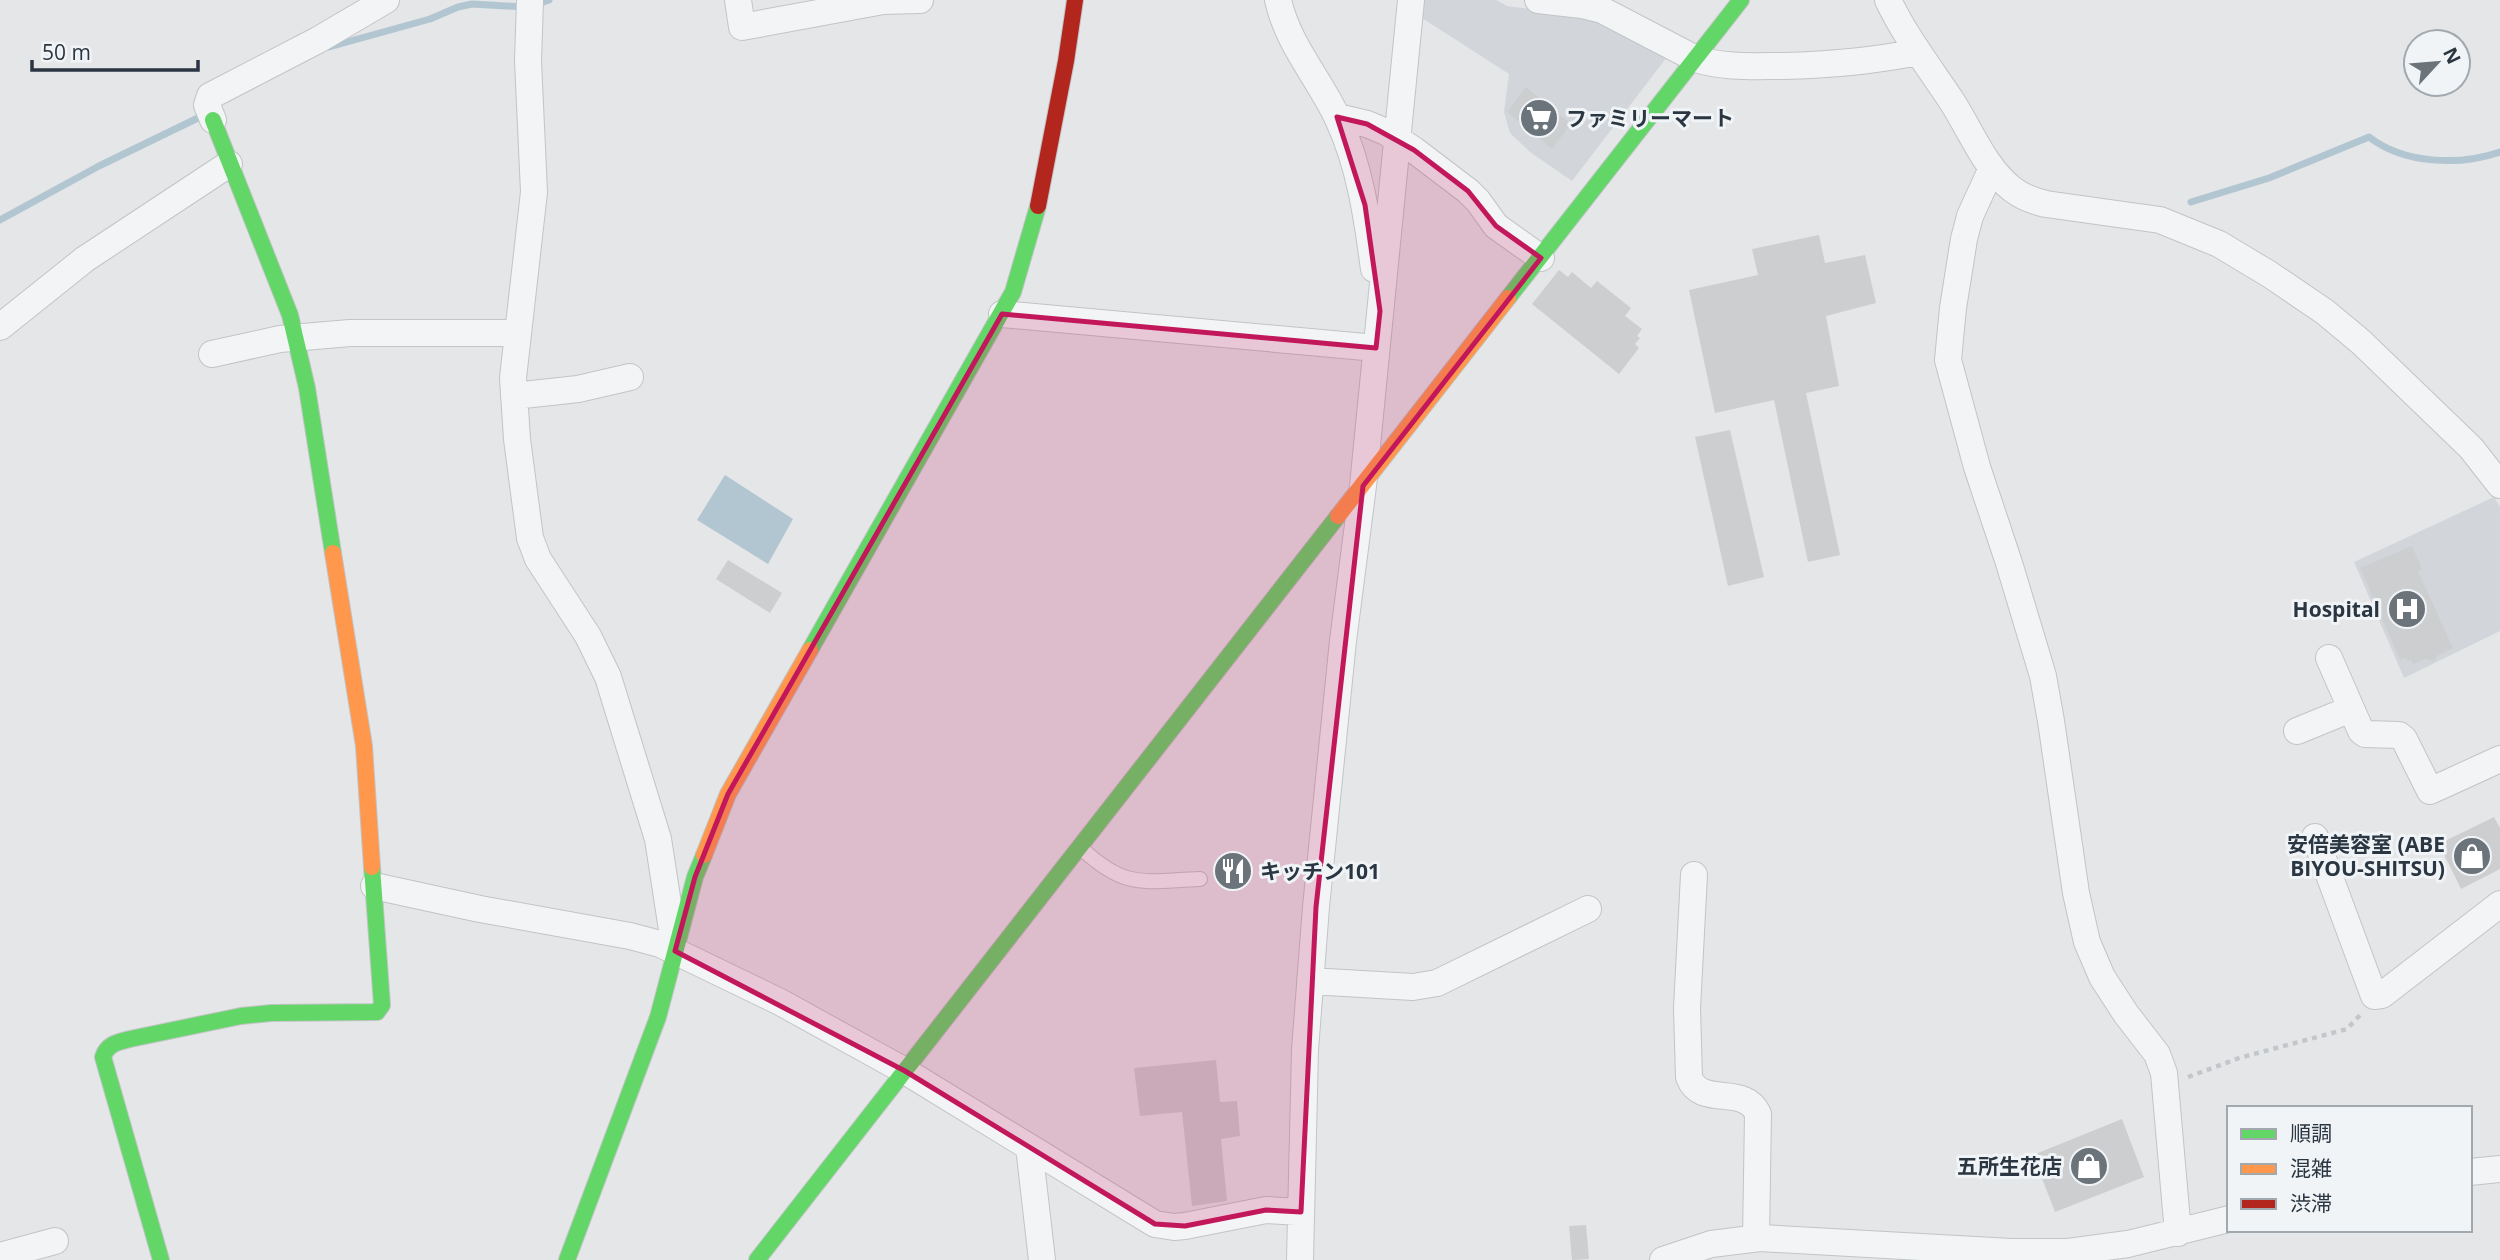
<svg xmlns="http://www.w3.org/2000/svg" width="2500" height="1260" viewBox="0 0 2500 1260" font-family="'Open Sans','Noto Sans JP',sans-serif">
<rect width="100%" height="100%" fill="#e4e6e8"/>
<path fill="#d2d6db" d="M 1424,0 L 1496,0 L 1507,6 L 1585,16 L 1667,57 L 1572,181 L 1530,152 L 1510,133 L 1504,112 L 1509,74 L 1422,18 Z
M 2494,497 L 2500,507 L 2500,631 L 2404,678 L 2354,562 Z"/>
<path fill="#b2c6d2" d="M 725,475 L 793,519 L 768,564 L 697,520 Z"/>
<g fill="none" stroke-linecap="round" stroke-linejoin="round">
<path stroke="#b2c6d2" stroke-width="7" d="M 535,5 L 549,0
M 329,47 L 430,19 L 458,7 L 472,4 L 524,7
M 2191,202 L 2269,178 L 2369,137 C 2404,164 2459,166 2500,152
M 0,220 L 99,166 L 202,116"/>
</g>
<path fill="#ccced0" d="M 1526,87 L 1571,124 L 1552,149 L 1507,112 Z
M 1819,235 L 1825,263 L 1865,255 L 1876,303 L 1826,316 L 1839,386 L 1806,393 L 1840,555 L 1808,562 L 1774,400 L 1715,413 L 1689,290 L 1758,275 L 1752,249 Z
M 1559,270 L 1568,277 L 1572,272 L 1591,288 L 1597,281 L 1631,308 L 1625,316 L 1642,329 L 1637,336 L 1640,338 L 1635,344 L 1639,348 L 1619,374 L 1532,304 Z
M 1730,430 L 1764,577 L 1728,586 L 1695,437 Z
M 2412,546 L 2422,569 L 2418,571 L 2453,648 L 2437,656 L 2434,661 L 2425,659 L 2413,664 L 2412,660 L 2408,661 L 2406,657 L 2400,660 L 2360,568 Z
M 728,560 L 782,593 L 770,613 L 716,579 Z
M 2494,817 L 2500,828 L 2500,869 L 2461,889 L 2439,844 Z
M 1216,1060 L 1220,1102 L 1237,1101 L 1240,1136 L 1221,1139 L 1227,1201 L 1192,1206 L 1182,1112 L 1140,1116 L 1134,1068 Z
M 2122,1119 L 2144,1177 L 2055,1212 L 2033,1155 Z
M 1586,1225 L 1589,1259 L 1572,1260 L 1569,1226 Z"/>
<g fill="none" stroke-linecap="round" stroke-linejoin="round">
<defs>
<path id="lane" d="M 1081,848 C 1126,890 1143,881 1200,879"/>
<path id="street" d="M 530,0 L 528,61 L 534,192 L 513,378 L 517,439 L 530,538 L 538,559 L 588,636 L 608,677 L 658,839 L 673,936
M 738,0 L 742,27 L 883,1 L 920,0
M 1278,0 C 1288,45 1319,78 1338,119 C 1360,166 1367,217 1374,269
M 1538,0 L 1582,5 L 1602,10 L 1696,59 C 1724,68 1754,66 1783,66 C 1829,65 1873,61 1918,52
M 1888,0 C 1905,36 1929,67 1951,100 C 1970,129 1984,167 2012,189 C 2022,197 2033,201 2046,204 L 2160,220 L 2219,244 L 2269,274 L 2325,312 L 2361,342 L 2471,448 L 2500,485
M 1337,117 L 1367,124 L 1386,132 L 1414,150 L 1468,191 L 1478,201 L 1496,226 L 1541,258
M 213,120 L 207,105 L 210,96 L 318,40 L 386,0
M 1992,168 L 1970,216 L 1964,239 L 1953,308 L 1948,360 L 1977,467 L 2009,563 L 2043,676 L 2051,721 L 2076,893 L 2087,942 L 2102,977 L 2126,1014 L 2157,1054 L 2164,1073 L 2178,1233
M 1002,314 L 1376,348
M 0,327 L 85,259 L 229,164
M 212,354 L 280,339 L 350,333 L 518,333
M 514,396 L 578,389 L 630,377
M 2329,658 L 2361,731 L 2365,734 L 2399,735 L 2404,739 L 2430,791 L 2500,759
M 2297,731 L 2351,709
M 2315,837 L 2374,996 L 2382,995 L 2500,904
M 1694,875 L 1687,1008 L 1689,1077 C 1700,1109 1745,1083 1758,1114 L 1756,1238
M 374,886 L 480,909 L 630,936 L 660,944 L 780,1002 L 905,1071 L 1155,1224 L 1174,1227 L 1185,1226 L 1266,1210 L 1301,1212
M 1310,981 L 1413,987 L 1437,983 L 1588,909
M 1029,1147 L 1042,1260
M 2470,1172 L 2500,1169
M 0,1256 L 55,1241
M 1300,1260 L 1305,1050 L 1316,907 L 1343,641 L 1363,486 L 1411,0
M 1663,1260 L 1711,1244 L 1760,1238 L 2011,1252 L 2068,1252 L 2128,1244 L 2229,1219"/>
<path id="fast" d="M 213,120 L 290,315 L 307,388 L 333,553
M 1508,298 L 1741,0
M 810,650 L 1013,292 L 1038,206
M 161,1260 L 103,1057 C 107,1044 118,1042 130,1039 L 241,1016 L 271,1013 L 377,1012 L 382,1005 L 372,867
M 567,1260 L 658,1017 L 695,877 L 704,855
M 757,1260 L 1338,516"/>
<path id="slow" d="M 1338,516 L 1508,298
M 333,553 L 364,746 L 372,867
M 704,855 L 728,794 L 810,650"/>
<path id="jam" d="M 1038,206 L 1066,61 L 1075,0"/>
</defs>
<use href="#lane" stroke="#c2c4c6" stroke-width="16"/>
<use href="#street" stroke="#c2c4c6" stroke-width="28"/>
<use href="#fast" stroke="#c2c4c6" stroke-width="18"/>
<use href="#slow" stroke="#c2c4c6" stroke-width="18"/>
<use href="#jam" stroke="#c2c4c6" stroke-width="18"/>
<path stroke="#c4c7ca" stroke-width="4.5" stroke-dasharray="5 5" stroke-linecap="butt" d="M 2188,1077 L 2239,1058 L 2347,1029 L 2361,1014"/>
<use href="#lane" stroke="#f2f4f5" stroke-width="14"/>
<use href="#street" stroke="#f2f4f5" stroke-width="26"/>
<use href="#fast" stroke="#63d668" stroke-width="16"/>
<use href="#slow" stroke="#ff974d" stroke-width="16"/>
<use href="#jam" stroke="#b3261e" stroke-width="16"/>
</g>
<path fill="#c2185b" fill-opacity="0.2" stroke="#c2185b" stroke-width="5" stroke-linejoin="round" d="M 1337,117 L 1367,124 L 1414,150 L 1468,191 L 1496,226 L 1541,258 L 1363,486 L 1316,907 L 1301,1212 L 1266,1210 L 1185,1226 L 1155,1224 L 905,1071 L 675,951 L 695,877 L 728,794 L 1002,314 L 1376,348 L 1380,311 L 1365,205 Z"/>
<defs>
<symbol id="supermarket-disc" viewBox="-11 -11 22 22"><circle r="9.5" fill="#6b747b" stroke="#f1f4f7"/><path d="M-6-5.5h2.5l.6 2H6L4.5 2H-2.5L-4.4-4H-6ZM-1.5 3.2a1.3 1.3 0 1 0 .1 0ZM3 3.2a1.3 1.3 0 1 0 .1 0Z" fill="#fff"/></symbol>
<symbol id="hospital-disc" viewBox="-11 -11 22 22"><circle r="9.5" fill="#6b747b" stroke="#f1f4f7"/><path d="M-5-5h3v3.5h4V-5h3V5h-3V1.5h-4V5h-3Z" fill="#fff"/></symbol>
<symbol id="shop-disc" viewBox="-11 -11 22 22"><circle r="9.5" fill="#6b747b" stroke="#f1f4f7"/><path d="M-5-2.5h2.3a2.7 3.5 0 0 1 5.4 0H5L5.5 6h-11ZM-1.5-2.5h3a1.5 2.3 0 0 0-3 0Z" fill="#fff"/></symbol>
<symbol id="restaurant-disc" viewBox="-11 -11 22 22"><circle r="9.5" fill="#6b747b" stroke="#f1f4f7"/><path d="M-5-6h1v4h1v-4h1v4h1v-4h1v5L-1.5 .5V6h-2V.5L-5-1ZM5-6V6H3V1.5H1.5Q1.5-4 5-6Z" fill="#fff"/></symbol>
</defs>
<g fill-rule="evenodd">
<use href="#supermarket-disc" x="1517" y="96" width="44" height="44"/>
<use href="#hospital-disc" x="2385" y="587" width="44" height="44"/>
<use href="#shop-disc" x="2450" y="834" width="44" height="44"/>
<use href="#restaurant-disc" x="1211" y="849" width="44" height="44"/>
<use href="#shop-disc" x="2067" y="1144" width="44" height="44"/>
</g>
<g text-anchor="middle" dominant-baseline="central" stroke-width="6" stroke-linejoin="round" paint-order="stroke">
<g font-size="21" font-weight="bold" fill="#2a3641" stroke="#f1f4f7" text-anchor="end">
<text x="1566" y="118" text-anchor="start">ファミリーマート</text>
<text x="2380" y="609">Hospital</text>
<text x="2445" y="844">安倍美容室 (ABE<tspan x="2445" dy="24">BIYOU-SHITSU)</tspan></text>
<text x="1260" y="871" text-anchor="start">キッチン101</text>
<text x="2062" y="1166">五所生花店</text>
</g>
</g>
<rect x="2227" y="1106" width="245" height="126" fill="#f1f4f7" stroke="#a1a8ae" stroke-width="2"/>
<rect x="2241" y="1129" width="35" height="10" fill="#63d668" stroke="#a1a8ae" stroke-width="2"/>
<text x="2290" y="1141" font-size="21" fill="#2a3641">順調</text>
<rect x="2241" y="1164" width="35" height="10" fill="#ff974d" stroke="#a1a8ae" stroke-width="2"/>
<text x="2290" y="1176" font-size="21" fill="#2a3641">混雑</text>
<rect x="2241" y="1199" width="35" height="10" fill="#b3261e" stroke="#a1a8ae" stroke-width="2"/>
<text x="2290" y="1211" font-size="21" fill="#2a3641">渋滞</text>
<g transform="translate(2437 63) rotate(64)"><circle r="33" fill="#f1f4f7" stroke="#a1a8ae" stroke-width="2"/>
<path d="M0-5L12 26L0 18L-12 26Z" fill="#6b747b"/>
<text y="-10" font-size="19" font-weight="bold" text-anchor="middle" fill="#2a3641">N</text>
</g>
<path d="M32 60v10h166v-10" fill="none" stroke="#2a3641" stroke-width="3.5"/>
<text x="42" y="60" font-size="21" fill="#2a3641" stroke="#f1f4f7" stroke-width="5" paint-order="stroke">50 m</text>
</svg>
